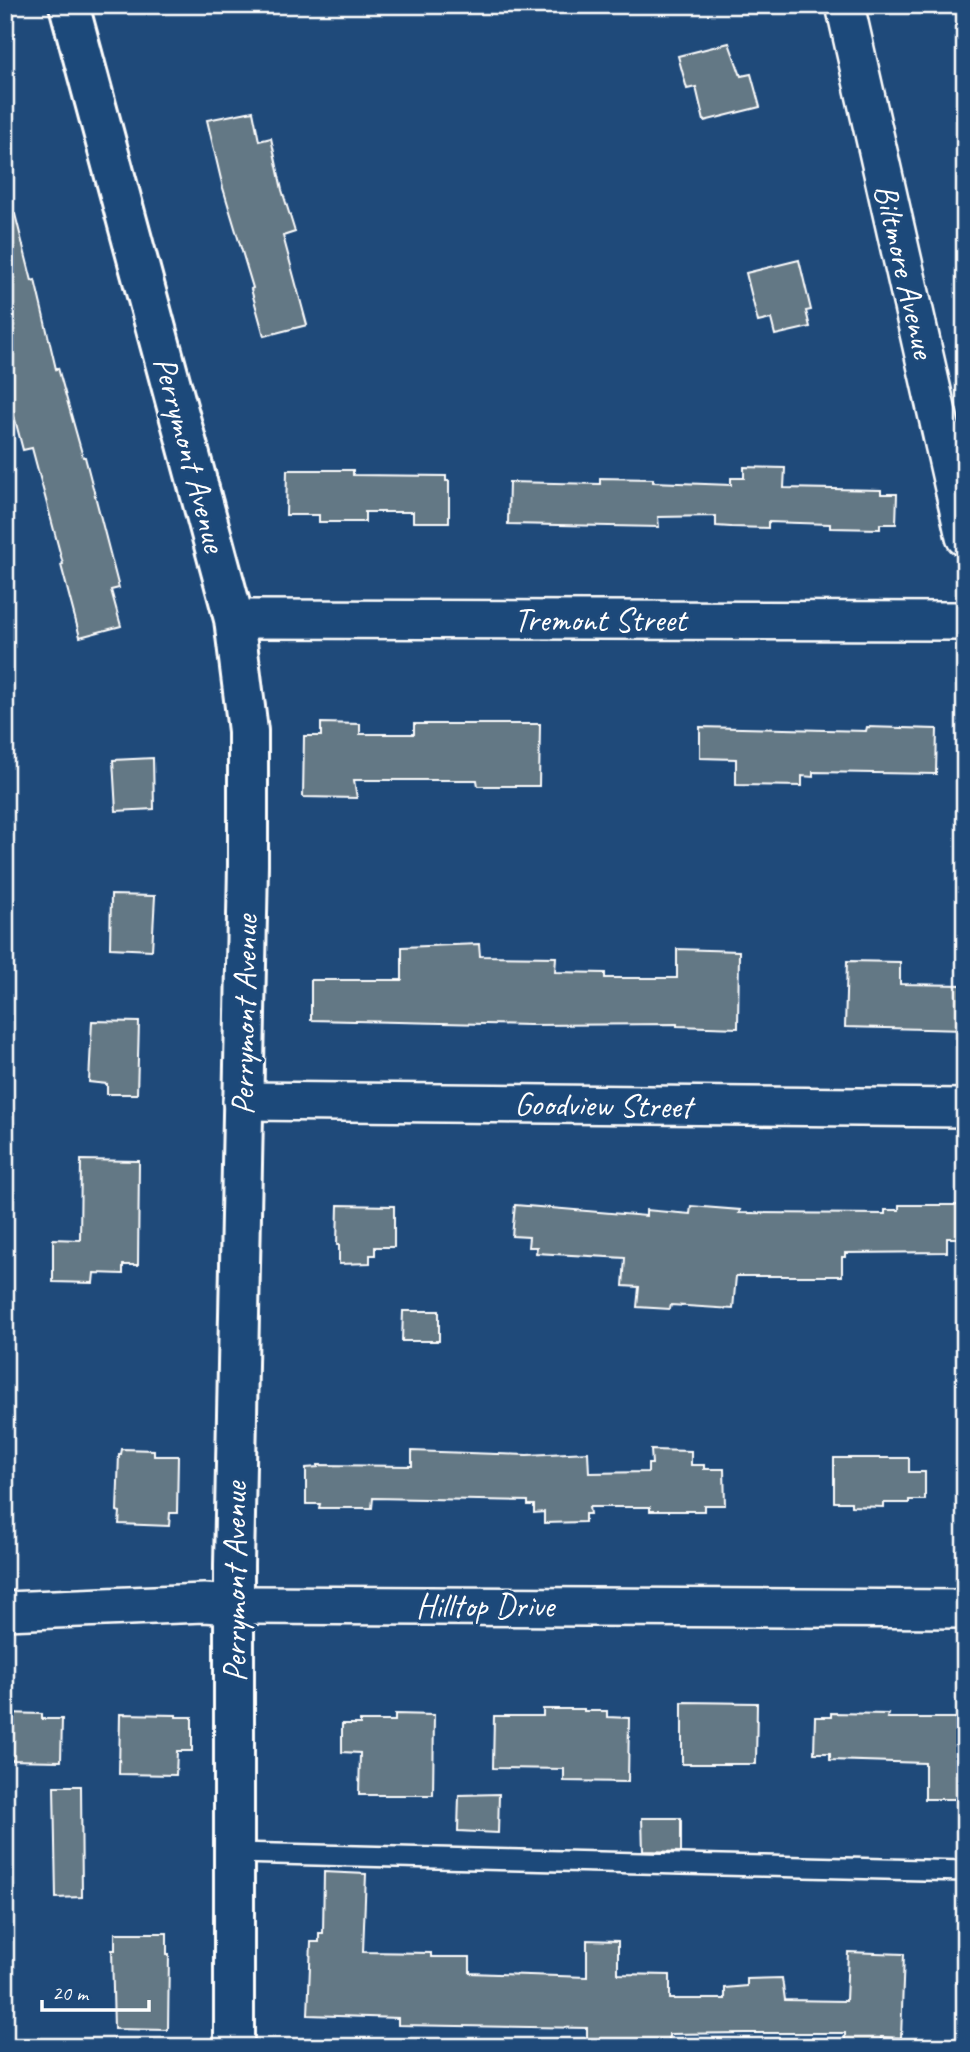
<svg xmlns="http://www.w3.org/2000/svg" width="970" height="2052" viewBox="0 0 970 2052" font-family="Caveat,sans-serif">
<rect width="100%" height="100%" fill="#1f4a7a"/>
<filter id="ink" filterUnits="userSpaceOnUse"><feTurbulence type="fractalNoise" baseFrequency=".0143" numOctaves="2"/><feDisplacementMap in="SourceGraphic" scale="14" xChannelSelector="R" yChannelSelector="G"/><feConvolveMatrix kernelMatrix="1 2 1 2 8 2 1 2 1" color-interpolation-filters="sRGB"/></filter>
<g filter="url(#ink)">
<path fill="#647885" stroke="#fff" stroke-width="2" d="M 729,43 L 741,76 L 751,74 L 760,107 L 704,121 L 696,87 L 687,89 L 678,56 Z
M 253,111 L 259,141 L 271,138 L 282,190 L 295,232 L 283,236 L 307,325 L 264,336 L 251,289 L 253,288 L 223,188 L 207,120 Z
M 15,214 L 32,281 L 35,280 L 56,369 L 58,368 L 83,457 L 85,457 L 119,588 L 111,590 L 121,626 L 80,637 L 61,565 L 63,564 L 32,448 L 23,450 L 5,381 L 5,216 Z
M 799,260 L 811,310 L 806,311 L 810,327 L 775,335 L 771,319 L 758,322 L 746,273 Z
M 744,467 L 785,468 L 784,488 L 881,490 L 881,494 L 897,494 L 896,524 L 880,524 L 880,529 L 830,528 L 830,524 L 768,522 L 768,528 L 731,527 L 716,526 L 716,516 L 658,517 L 659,527 L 508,524 L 509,482 L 600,484 L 600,478 L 653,479 L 653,482 L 731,485 L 731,478 L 744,478 Z
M 287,470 L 353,470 L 353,475 L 446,476 L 446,481 L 449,481 L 449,522 L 413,522 L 413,512 L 365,512 L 365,522 L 319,522 L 319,515 L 286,515 Z
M 321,723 L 360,724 L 360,734 L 414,734 L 414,724 L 540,724 L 539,786 L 478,786 L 477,780 L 354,780 L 357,798 L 303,797 L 304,736 L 321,736 Z
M 700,727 L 866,731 L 867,727 L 937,729 L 936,774 L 813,772 L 813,777 L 802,776 L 802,786 L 736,785 L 736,759 L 700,758 Z
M 153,758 L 154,809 L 116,811 L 113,760 Z
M 111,895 L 155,896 L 152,950 L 110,948 Z
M 479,944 L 480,956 L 556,957 L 555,972 L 605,973 L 605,978 L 677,978 L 677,949 L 739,951 L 738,1028 L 677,1026 L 677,1024 L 529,1025 L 311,1020 L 311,980 L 402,980 L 402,947 Z
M 847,961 L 900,962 L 900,984 L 965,985 L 965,1030 L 845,1027 Z
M 92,1021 L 139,1022 L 137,1094 L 107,1094 L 107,1084 L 89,1082 Z
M 81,1160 L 139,1161 L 138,1265 L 123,1265 L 123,1274 L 94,1273 L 93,1283 L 53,1282 L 53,1239 L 80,1240 Z
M 338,1205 L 394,1206 L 394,1247 L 375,1247 L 375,1255 L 370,1255 L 370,1263 L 339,1264 L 339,1245 L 337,1245 Z
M 515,1205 L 646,1216 L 646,1210 L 690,1214 L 691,1206 L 740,1210 L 739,1213 L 885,1214 L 885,1210 L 899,1210 L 899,1205 L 960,1205 L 960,1238 L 947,1238 L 947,1252 L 845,1253 L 845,1257 L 842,1257 L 842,1276 L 736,1276 L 733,1309 L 671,1305 L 670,1309 L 637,1307 L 639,1287 L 623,1286 L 625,1258 L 536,1253 L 537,1247 L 528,1247 L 529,1237 L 512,1236 Z
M 403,1311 L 439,1311 L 439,1341 L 402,1341 Z
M 122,1449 L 154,1450 L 154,1456 L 178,1456 L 177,1513 L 170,1513 L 169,1526 L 119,1524 L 120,1512 L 117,1511 L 119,1454 L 121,1454 Z
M 651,1450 L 691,1451 L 691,1465 L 704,1465 L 704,1469 L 724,1469 L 725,1505 L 704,1505 L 704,1511 L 650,1511 L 650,1507 L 589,1507 L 590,1514 L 585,1514 L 585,1522 L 544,1523 L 544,1512 L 534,1513 L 534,1505 L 528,1505 L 528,1501 L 373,1498 L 372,1508 L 319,1508 L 320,1504 L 306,1504 L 306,1468 L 318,1467 L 318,1465 L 412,1466 L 412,1451 L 527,1455 L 588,1452 L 589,1473 L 648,1472 L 648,1464 L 652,1464 Z
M 834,1458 L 909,1458 L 909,1472 L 925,1472 L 925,1500 L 909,1500 L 909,1503 L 883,1503 L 883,1507 L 851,1506 L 851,1502 L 834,1502 Z
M 682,1702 L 757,1703 L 756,1764 L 682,1764 Z
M 543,1709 L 584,1709 L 584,1711 L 607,1711 L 607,1717 L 629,1718 L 628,1782 L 564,1781 L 564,1769 L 493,1768 L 494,1716 L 543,1716 Z
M 5,1713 L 42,1714 L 42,1719 L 62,1719 L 61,1761 L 5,1760 Z
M 831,1713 L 888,1714 L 887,1718 L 965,1718 L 965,1799 L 925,1799 L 925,1763 L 830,1760 L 830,1753 L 814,1753 L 815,1717 L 831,1717 Z
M 120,1714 L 176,1715 L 176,1717 L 192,1717 L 192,1751 L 177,1751 L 176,1775 L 119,1774 Z
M 395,1714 L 434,1715 L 433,1795 L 359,1795 L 360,1753 L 342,1752 L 342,1724 L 360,1724 L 360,1721 L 395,1721 Z
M 54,1786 L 81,1786 L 82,1897 L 56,1898 Z
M 499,1794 L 498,1833 L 458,1831 L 459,1795 Z
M 642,1818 L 681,1818 L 681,1852 L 643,1851 Z
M 324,1872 L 366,1874 L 363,1952 L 431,1953 L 431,1957 L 470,1957 L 470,1973 L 587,1977 L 587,1940 L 618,1941 L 618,1974 L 670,1975 L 670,1999 L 725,1999 L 725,1988 L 747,1986 L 747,1979 L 782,1978 L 785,2000 L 846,2001 L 848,1952 L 904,1954 L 901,2038 L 881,2037 L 880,2043 L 845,2042 L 845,2033 L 745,2033 L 669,2034 L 669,2041 L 587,2040 L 587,2028 L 398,2025 L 398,2018 L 308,2015 L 311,1942 L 319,1942 L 319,1933 L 323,1933 Z
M 115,1933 L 167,1933 L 167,1954 L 169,1954 L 168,2030 L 114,2029 L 112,1950 L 115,1950 Z"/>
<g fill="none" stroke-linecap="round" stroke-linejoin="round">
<defs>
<path id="service" d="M 235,1853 L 965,1871"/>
<path id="minor" d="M 845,5 L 965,537
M 234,619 L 965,621
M 242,1101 L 965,1108
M 5,1611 L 204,1603 L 234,1605 L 965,1609"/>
<path id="tertiary" d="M 69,5 L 234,619 L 248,731 L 248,865 L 234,1565 L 234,2047"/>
</defs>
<use href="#service" stroke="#fff" stroke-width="24"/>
<use href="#minor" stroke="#fff" stroke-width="42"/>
<use href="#tertiary" stroke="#fff" stroke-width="44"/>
<use href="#service" stroke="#1f4a7a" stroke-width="19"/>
<use href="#minor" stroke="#1f4a7a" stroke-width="37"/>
<use href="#tertiary" stroke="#1f4a7a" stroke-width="38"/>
</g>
</g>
<g text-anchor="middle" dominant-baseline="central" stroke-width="6" stroke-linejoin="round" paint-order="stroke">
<g font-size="33" fill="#fff" stroke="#1f4a7a">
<text transform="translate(905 271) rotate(77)">Biltmore Avenue</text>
<text transform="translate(190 454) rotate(75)">Perrymont Avenue</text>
<text x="600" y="620">Tremont Street</text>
<text transform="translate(244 1015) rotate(-89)">Perrymont Avenue</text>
<text transform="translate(603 1105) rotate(1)">Goodview Street</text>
<text transform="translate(235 1582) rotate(-90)">Perrymont Avenue</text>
<text x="485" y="1606">Hilltop Drive</text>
</g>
</g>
<rect width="970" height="2052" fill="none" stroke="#1f4a7a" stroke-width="28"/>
<rect x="14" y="14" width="942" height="2024" fill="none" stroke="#fff" stroke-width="2.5" filter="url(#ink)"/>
<path d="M42 2000v10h107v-10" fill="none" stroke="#ffffff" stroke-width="3.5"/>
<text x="52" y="2000" font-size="21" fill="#ffffff" stroke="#1f4a7a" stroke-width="5" paint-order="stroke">20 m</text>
</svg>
